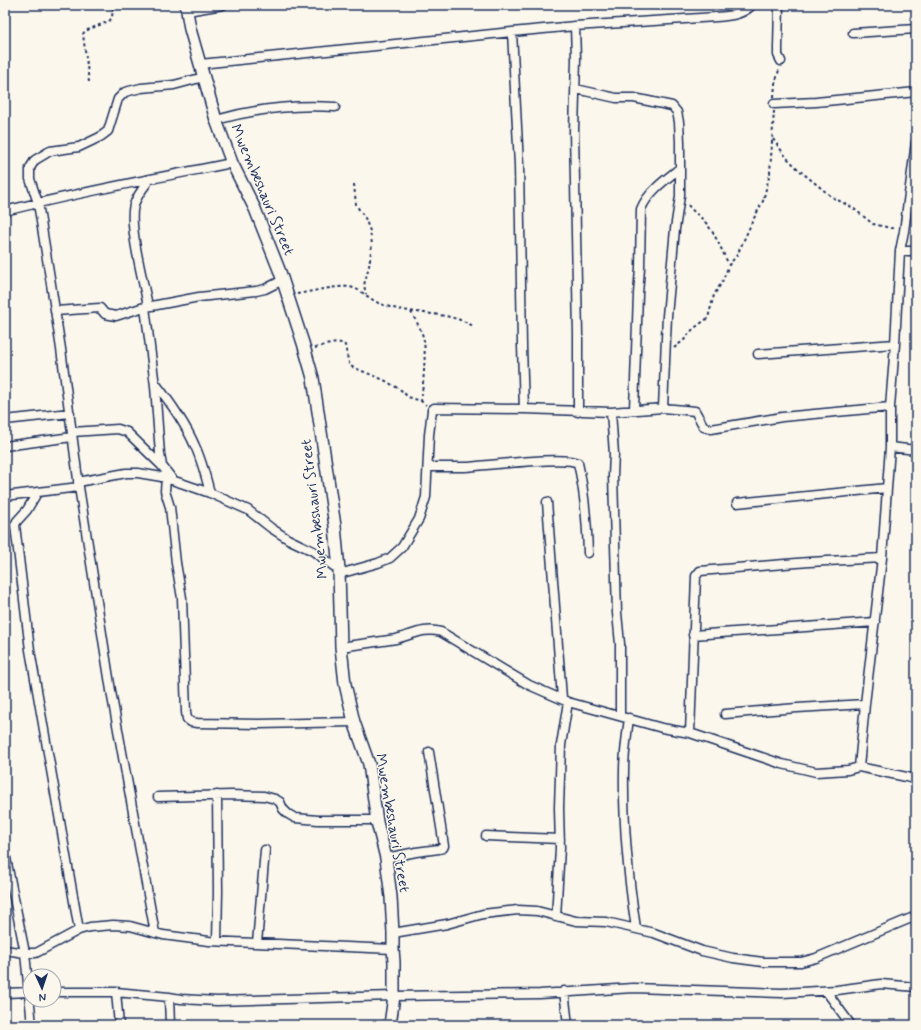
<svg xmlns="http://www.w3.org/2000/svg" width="921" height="1030" viewBox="0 0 921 1030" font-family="Mynerve,sans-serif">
<rect width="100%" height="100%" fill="#fbf7ec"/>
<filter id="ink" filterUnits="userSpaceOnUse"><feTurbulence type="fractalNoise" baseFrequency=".025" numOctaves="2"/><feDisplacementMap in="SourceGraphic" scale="8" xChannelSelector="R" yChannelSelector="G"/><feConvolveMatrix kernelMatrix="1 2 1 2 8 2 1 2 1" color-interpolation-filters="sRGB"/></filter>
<g filter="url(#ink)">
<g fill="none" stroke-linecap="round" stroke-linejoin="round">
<defs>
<path id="street" d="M 779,5 L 778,48 L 778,55 L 781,61
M 187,11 L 223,5
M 575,26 L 576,59 L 574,131 L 578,335 L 578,412
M 512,32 L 519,165 L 522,346 L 524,409
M 853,33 L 916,29
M 200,64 L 512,32 L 575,26 L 716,17 C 730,16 742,15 752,5
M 576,89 L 616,98 L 634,98 L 672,106 L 677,112 L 679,122 L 680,142 L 680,196 L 675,229 L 667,316 L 663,408
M 774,104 L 816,102 L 916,92
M 216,120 C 255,109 295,104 335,107
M 5,211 C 80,192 156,178 232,163
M 900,251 L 916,251
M 148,306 C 144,284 128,225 134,205 C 137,195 144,187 150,179
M 145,307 L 155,386 L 160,454 L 162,466
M 55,311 L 100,308 L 105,314 L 116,316 L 141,308 L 199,297 L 256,291 L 265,289 L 283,280
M 758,354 L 895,344
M 155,383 C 170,402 185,423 195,446 C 202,461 206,477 210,493
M 634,410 L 638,294 L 640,268 L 641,209 C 648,192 665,180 679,169
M 611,412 L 614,454 L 613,476 L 617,613 L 620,644 L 620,715
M 5,420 L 70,413
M 72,432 L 118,429 L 127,432 L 162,466 L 173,480
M 5,446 L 72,437
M 890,447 L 916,450
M 428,467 C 440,467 453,467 465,467 C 485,466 565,455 578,463 C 585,493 587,523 588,553
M 166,478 L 165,491 L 170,507 L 176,563 L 182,598 L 186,712 L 187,719 L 191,722 L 197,723 L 259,724 L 354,722
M 78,482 L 126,473 L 138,473 L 162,477 L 184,484 L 210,493 L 248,510 L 271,528 L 288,539 L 313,551 L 339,570
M 37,493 L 27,510 L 17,521 L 15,525 L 30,650 L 79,930
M 5,496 L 79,487
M 547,502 L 562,698
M 737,503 L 887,488
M 339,574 L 378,563 L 390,558 L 402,547 L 419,519 L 426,497 L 429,435 L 432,410 L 434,408 L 524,409 L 611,412 L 663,408 L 695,411 L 704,427 L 711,429 L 782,417 L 890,407
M 693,635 L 875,622
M 341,647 C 359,644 378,642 396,639 C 412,635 425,627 441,632 L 529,685 L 568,702 L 662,728 L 690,733 L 782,764 L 816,772 L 848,770 L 859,767 L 916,779
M 725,714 L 797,708 L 865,704
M 629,718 C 627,735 624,753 624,770 C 623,823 628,876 636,928
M 690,733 L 696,576 L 700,571 L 809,562 L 882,558
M 859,767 L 865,704 L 882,558 L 890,447 L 890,407 L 895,344 L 900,251 L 904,231 L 916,142
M 158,797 L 232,795 L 264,796 L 275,799 L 280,802 L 283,809 L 288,814 L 295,818 L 318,820 L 377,820
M 486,836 L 560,839
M 5,853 L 25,953 L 32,1025
M 386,858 L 416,852 L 439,849 L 443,848 L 444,846 L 429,752
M 556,917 L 560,848 L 559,808 L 561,745 L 568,702
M 155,933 L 112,697 L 79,487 L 61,349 L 51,284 L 38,203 L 30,179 L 30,168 L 35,160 L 50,151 L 79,147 L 100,137 L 108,131 L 118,99 L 125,92 L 141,88 L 174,85 L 204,77
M 393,933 L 447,924 L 483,914 L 518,910 L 537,911 L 576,921 L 606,922 L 654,933 L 702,951 L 733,958 L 763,962 L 801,962 L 816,958 L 916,916
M 217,941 L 218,892 L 217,795
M 257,943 L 265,850
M 5,950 L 25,953 L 36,953 L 79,930 L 90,927 L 113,925 L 130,926 L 163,935 L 209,941 L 393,949
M 564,991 L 568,1025
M 826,991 L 851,1025
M 54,992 L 116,992 L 169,997 L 181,999 L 217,1001 L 394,996 L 540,994 L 633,988 L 782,993 L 837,990 L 881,984 L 916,987
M 116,992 L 119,1025
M 5,993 L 30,992
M 169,997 L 170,1025"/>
<path id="secondary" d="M 186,5 L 190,29 L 216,120 L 232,163 L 255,209 L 280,272 L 303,343 L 313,378 L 335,526 L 339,570 L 341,647 L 345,684 L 354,722 L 369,764 L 377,822 L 386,858 L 391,897 L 393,933 L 393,949 L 394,962 L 394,996 L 390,1025"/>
</defs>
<use href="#street" stroke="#1b2f5e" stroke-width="11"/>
<use href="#secondary" stroke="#1b2f5e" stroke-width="14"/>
<path stroke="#1b2f5e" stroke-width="2" stroke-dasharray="3 3" stroke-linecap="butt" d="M 89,82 L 83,34 L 85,31 L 109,21 L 112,18 L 113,5
M 774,97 L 775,84 L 779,70
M 773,139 L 787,158 L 799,170 L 832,197 L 853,208 L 873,224 L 895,229
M 354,184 L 356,205 L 365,218 L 370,231 L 372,244 L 369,266 L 364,285 L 366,294
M 688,205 C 693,212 700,216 706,223 C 716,235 722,251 729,265
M 297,294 C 309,292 339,285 349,287 C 362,289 369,300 381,304 C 411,316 447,310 473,326
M 411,312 C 416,321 422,330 424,341 C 426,356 423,386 421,401
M 315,348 C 321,346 336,342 342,343 L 345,345 L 348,360 L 350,366 L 384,380 L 401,390 L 408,397 L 421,401 L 426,405
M 674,348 L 684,340 L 693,329 L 708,318 L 714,295 L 722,282 L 729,265 L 737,255 L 753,220 L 763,201 L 770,173 L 774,111"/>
<use href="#street" stroke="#fbf7ec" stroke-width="8"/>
<use href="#secondary" stroke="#fbf7ec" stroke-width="11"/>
</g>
</g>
<g text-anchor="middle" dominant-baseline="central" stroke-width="3" stroke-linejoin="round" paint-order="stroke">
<g font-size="15" fill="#1b2f5e" stroke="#fbf7ec">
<text transform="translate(262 190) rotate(67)">Mwembeshauri Street</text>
<text transform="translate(315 509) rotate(-97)">Mwembeshauri Street</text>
<text transform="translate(392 823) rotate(80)">Mwembeshauri Street</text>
</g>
</g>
<rect width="921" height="1030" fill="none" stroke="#fbf7ec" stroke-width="20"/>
<rect x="10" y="10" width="901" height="1010" fill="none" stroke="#1b2f5e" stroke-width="1.5" filter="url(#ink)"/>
<g transform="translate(42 988) rotate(177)"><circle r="19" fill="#fbf7ec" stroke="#a1a7b3"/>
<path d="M0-3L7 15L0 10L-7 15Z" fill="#1b2f5e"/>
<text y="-6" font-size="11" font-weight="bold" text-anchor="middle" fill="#1b2f5e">N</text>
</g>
</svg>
